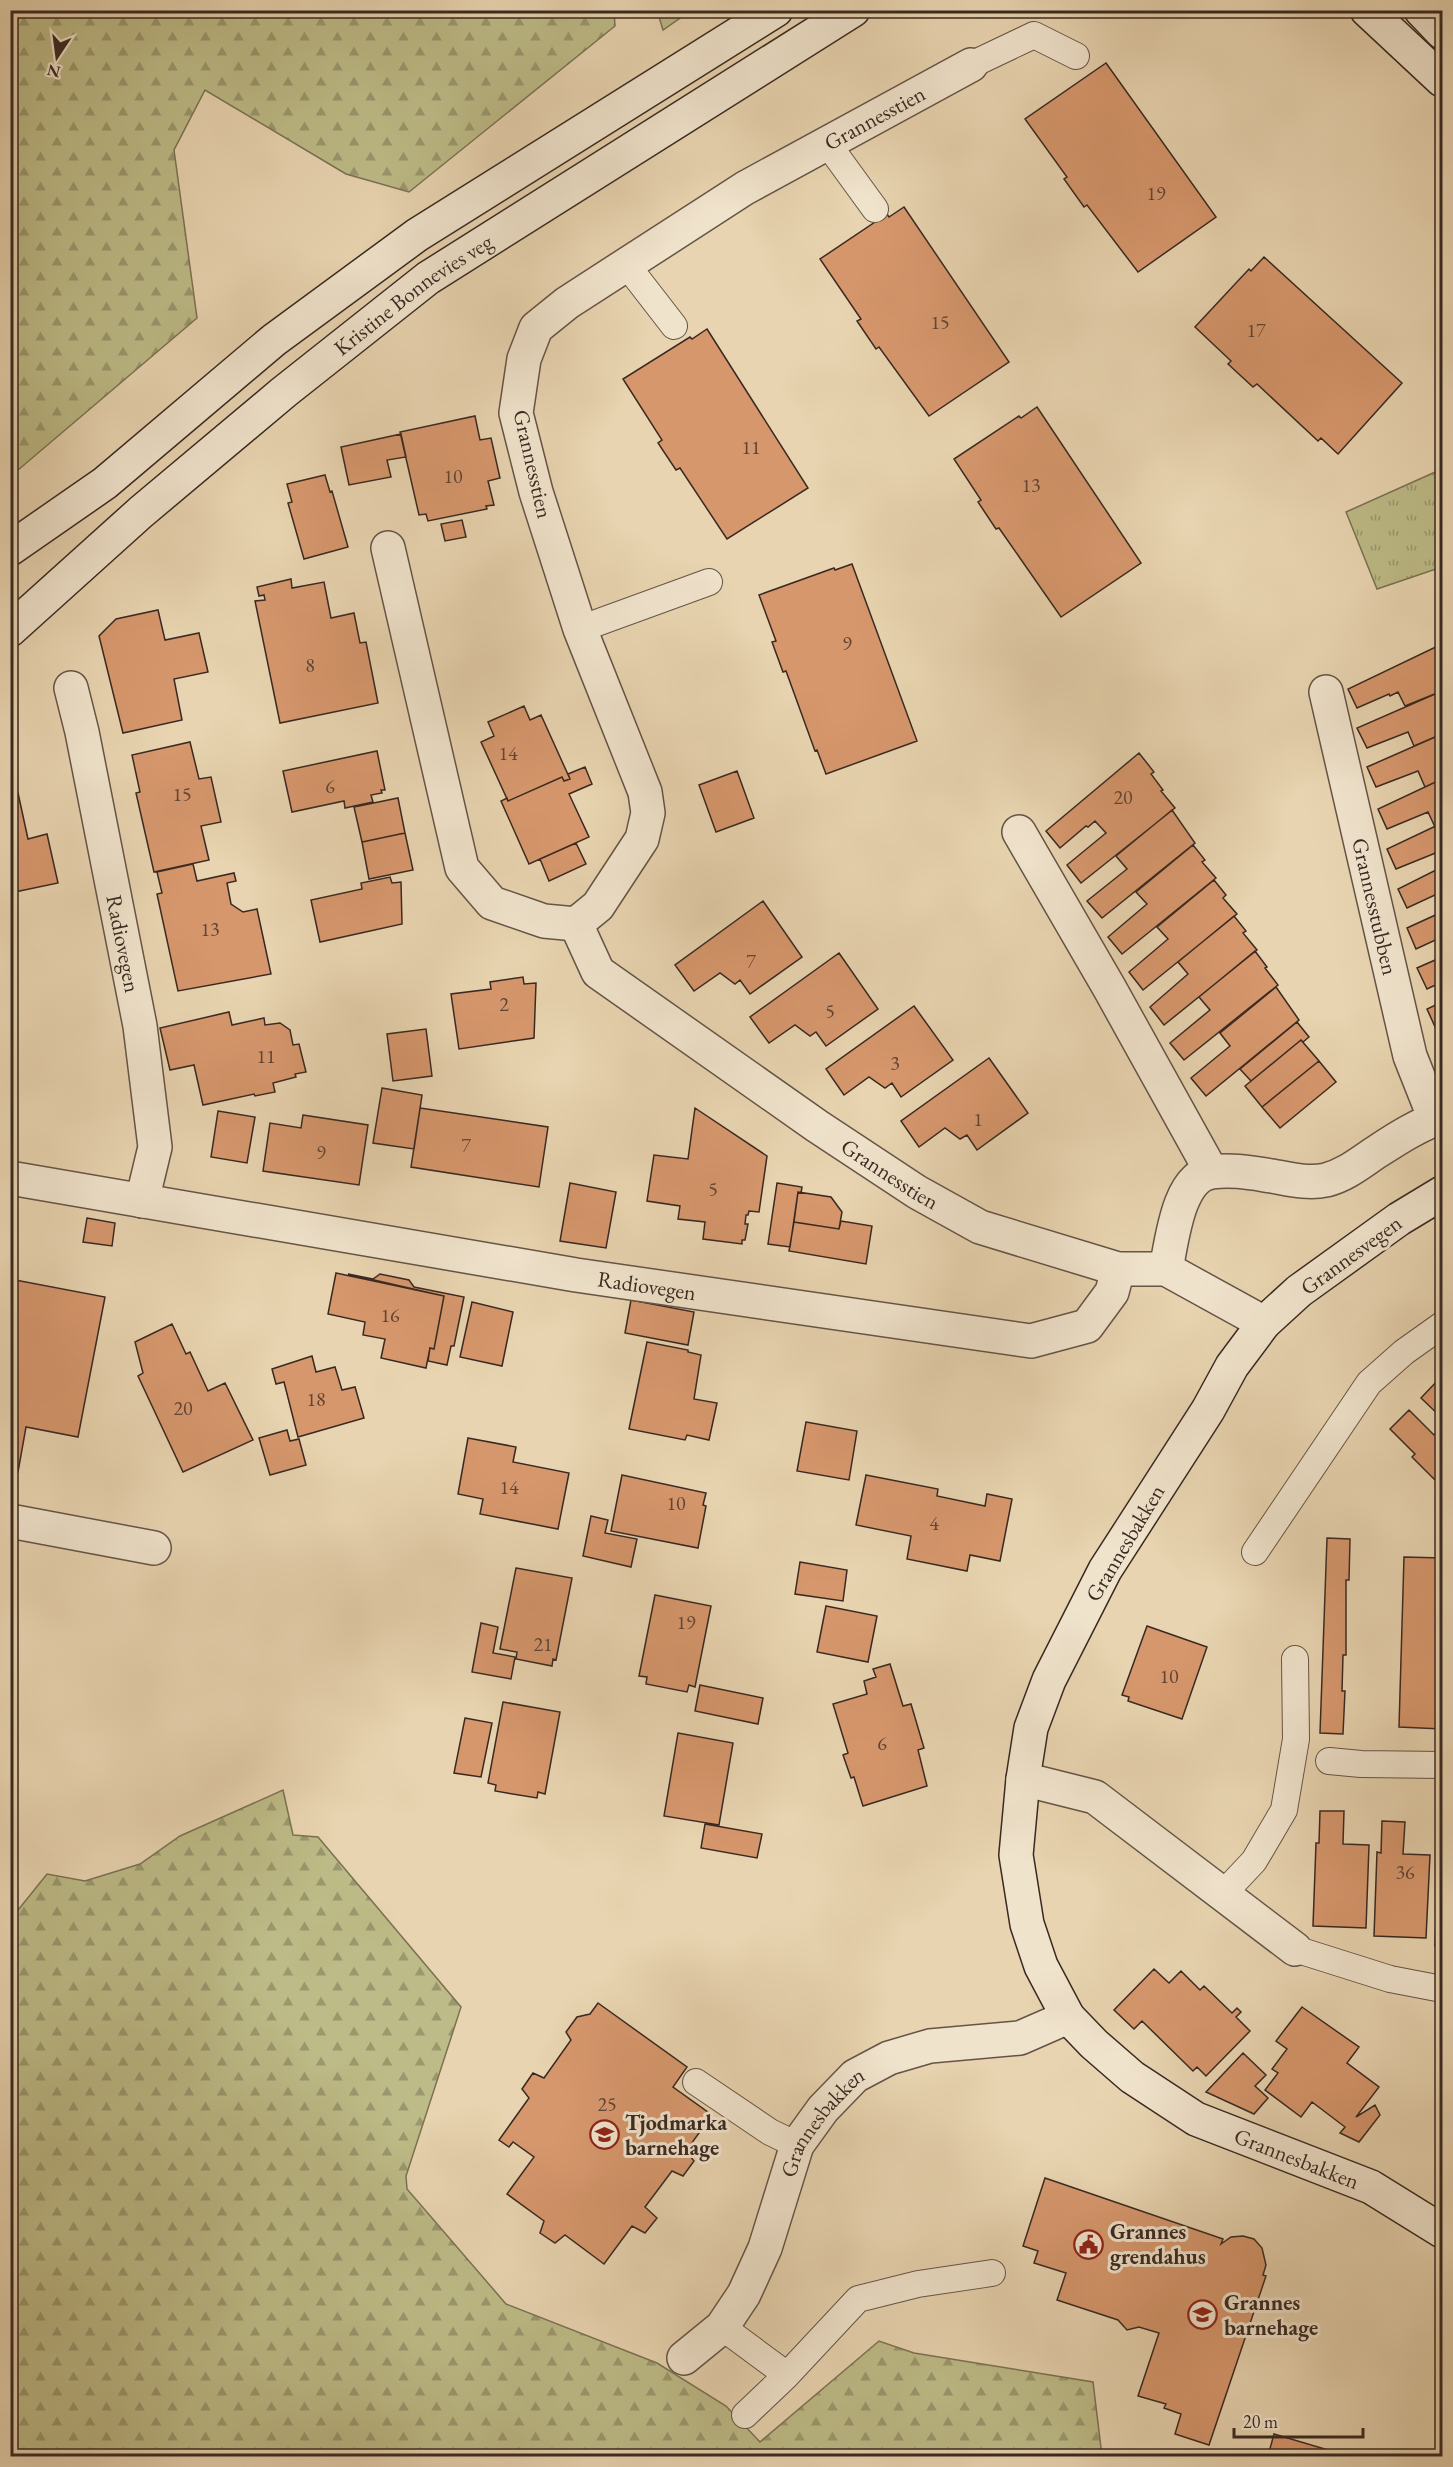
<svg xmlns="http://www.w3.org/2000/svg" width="1453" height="2467" viewBox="0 0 1453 2467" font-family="'EB Garamond',serif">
<defs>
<pattern id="forest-firs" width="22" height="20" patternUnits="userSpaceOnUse" patternTransform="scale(1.5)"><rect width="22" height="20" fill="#bdbb87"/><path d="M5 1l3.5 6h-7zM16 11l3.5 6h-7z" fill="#9b986e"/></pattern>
<pattern id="park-tufts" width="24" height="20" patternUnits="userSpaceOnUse" patternTransform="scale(1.5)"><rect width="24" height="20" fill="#bdbb87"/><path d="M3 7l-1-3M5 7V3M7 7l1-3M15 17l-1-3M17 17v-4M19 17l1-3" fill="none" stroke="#9b986e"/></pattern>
</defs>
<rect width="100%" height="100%" fill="#e8d4b0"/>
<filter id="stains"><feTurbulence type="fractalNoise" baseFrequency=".00333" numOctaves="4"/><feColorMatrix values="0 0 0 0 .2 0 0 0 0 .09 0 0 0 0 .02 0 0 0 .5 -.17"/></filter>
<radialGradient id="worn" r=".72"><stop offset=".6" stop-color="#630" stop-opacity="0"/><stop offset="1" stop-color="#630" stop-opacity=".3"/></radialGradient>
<path fill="#bdbb87" stroke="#7b7254" stroke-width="1.5" d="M 657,10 L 690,10 L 690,11 L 663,30 Z"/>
<path fill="url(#forest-firs)" stroke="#7b7254" stroke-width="1.5" d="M 11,10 L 614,10 L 615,26 L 409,192 L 346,174 L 205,90 L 174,150 L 197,318 L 11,476 Z
M 283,1790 L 293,1835 L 318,1837 L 461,2007 L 406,2176 L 407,2189 L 506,2304 L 657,2363 L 726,2406 L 760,2442 L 879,2341 L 914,2353 L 1093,2382 L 1102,2456 L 11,2456 L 10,1920 L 47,1874 L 85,1881 L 140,1864 L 180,1836 Z"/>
<path fill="url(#park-tufts)" stroke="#7b7254" stroke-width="1.5" d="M 1442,469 L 1442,567 L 1377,589 L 1346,512 Z"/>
<path fill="#d7976d" stroke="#392922" stroke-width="1.5" d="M 1106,63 L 1216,217 L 1138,272 L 1087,205 L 1084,207 L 1064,179 L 1067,177 L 1025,119 Z
M 904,207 L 1009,362 L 929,416 L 879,347 L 876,349 L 857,321 L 861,319 L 820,259 L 887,214 L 889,217 Z
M 1264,257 L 1402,383 L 1338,454 L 1321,438 L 1318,441 L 1257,384 L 1253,387 L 1228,364 L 1231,361 L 1195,327 L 1249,269 L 1251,271 Z
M 707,329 L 808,488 L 727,539 L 680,468 L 676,470 L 658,443 L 662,440 L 623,379 L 690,337 L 692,339 Z
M 1037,407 L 1141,563 L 1061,617 L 999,528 L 996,529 L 978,502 L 981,500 L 954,459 L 1019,416 L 1021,418 Z
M 475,416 L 480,440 L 491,438 L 500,478 L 488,481 L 494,505 L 486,506 L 487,509 L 428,521 L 426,514 L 419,515 L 400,432 Z
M 401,434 L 406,457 L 387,460 L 391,477 L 349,485 L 341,447 Z
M 325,475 L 330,492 L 332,491 L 348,547 L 304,559 L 288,503 L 292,502 L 287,484 Z
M 462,520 L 466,537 L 445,541 L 441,524 Z
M 852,564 L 917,741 L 826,774 L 817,750 L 815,751 L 786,671 L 783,672 L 772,642 L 776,641 L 759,595 L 834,568 L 835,570 Z
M 291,579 L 292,588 L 324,582 L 331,618 L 354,613 L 360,643 L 366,642 L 378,703 L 280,723 L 255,601 L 265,600 L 264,595 L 259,596 L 257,587 Z
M 158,610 L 165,640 L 199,633 L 208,672 L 174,679 L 182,720 L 123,733 L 99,636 L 116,619 Z
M 1442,644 L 1442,691 L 1405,706 L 1398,692 L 1390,696 L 1389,694 L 1357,708 L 1348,689 Z
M 1442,691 L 1442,734 L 1414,746 L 1408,732 L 1367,748 L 1357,728 Z
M 524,706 L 530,720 L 541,715 L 570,779 L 564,781 L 562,777 L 508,801 L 481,742 L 494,736 L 488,722 Z
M 1442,734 L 1442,779 L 1425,787 L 1418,771 L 1376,787 L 1367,767 Z
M 190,742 L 199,779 L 211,777 L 221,822 L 201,826 L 209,860 L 154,872 L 136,793 L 140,792 L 132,755 Z
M 377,751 L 385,790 L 381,790 L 382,793 L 371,795 L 373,802 L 345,808 L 344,801 L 292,812 L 283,771 Z
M 1139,753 L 1154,772 L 1151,774 L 1163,790 L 1161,791 L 1175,808 L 1081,883 L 1067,865 L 1106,833 L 1095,821 L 1088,827 L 1086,826 L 1060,848 L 1046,831 Z
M 585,767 L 592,784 L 569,794 L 589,837 L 529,864 L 501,801 L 507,798 L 508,801 L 562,777 L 564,781 L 570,779 L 568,774 Z
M 737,771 L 754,818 L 716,832 L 699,785 Z
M 1442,779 L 1442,823 L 1435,827 L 1428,812 L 1387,829 L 1378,809 Z
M 18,793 L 28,839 L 47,834 L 58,883 L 10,893 L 10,795 Z
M 398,798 L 405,833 L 362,842 L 354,807 Z
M 1172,810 L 1195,843 L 1102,918 L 1087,901 L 1127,869 L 1116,856 Z
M 1442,823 L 1442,861 L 1438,852 L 1396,869 L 1387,849 Z
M 405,833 L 413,870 L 369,879 L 362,842 Z
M 576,843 L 586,864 L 549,881 L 540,859 Z
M 1193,845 L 1205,860 L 1202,862 L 1216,878 L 1122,954 L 1108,937 L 1147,904 L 1136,892 Z
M 193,864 L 197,881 L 234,873 L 236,881 L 227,883 L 231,904 L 243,912 L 257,909 L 271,974 L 178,991 L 157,894 L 162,893 L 157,872 Z
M 1442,867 L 1442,895 L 1438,897 L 1437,894 L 1407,908 L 1398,889 Z
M 390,877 L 392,883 L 401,882 L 402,924 L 320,942 L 311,900 L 362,889 L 361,883 Z
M 1214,880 L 1226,895 L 1223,898 L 1237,914 L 1143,990 L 1129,972 L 1168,939 L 1157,927 Z
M 763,901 L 802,957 L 750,994 L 740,980 L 735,984 L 720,973 L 694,991 L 675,965 Z
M 1442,912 L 1442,937 L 1416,949 L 1407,928 Z
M 1234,916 L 1246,931 L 1243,933 L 1257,950 L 1164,1025 L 1150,1007 L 1188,974 L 1178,962 Z
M 1255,951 L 1267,967 L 1265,968 L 1278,985 L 1184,1060 L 1170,1043 L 1210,1010 L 1199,997 Z
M 839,953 L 878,1009 L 826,1046 L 816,1032 L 810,1036 L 795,1025 L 769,1043 L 750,1017 Z
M 1442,957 L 1442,982 L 1427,989 L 1417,968 Z
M 523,977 L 524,984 L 536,983 L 534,1038 L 459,1049 L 451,994 L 491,989 L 490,982 Z
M 1276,987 L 1299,1020 L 1206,1096 L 1191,1078 L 1230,1046 L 1220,1033 Z
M 1442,1002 L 1442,1026 L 1436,1029 L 1427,1009 Z
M 914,1006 L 953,1060 L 901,1097 L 892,1083 L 885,1088 L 869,1077 L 844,1095 L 826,1069 Z
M 229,1012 L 232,1025 L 264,1018 L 265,1025 L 280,1023 L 290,1030 L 293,1045 L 299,1044 L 306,1072 L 295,1074 L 296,1077 L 273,1083 L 275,1092 L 255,1096 L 254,1094 L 203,1105 L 194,1065 L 170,1070 L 160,1028 Z
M 10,1016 L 17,1017 L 10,1048 Z
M 1297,1022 L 1309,1037 L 1303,1042 L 1301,1040 L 1251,1081 L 1240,1069 Z
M 426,1029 L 432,1076 L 393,1081 L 387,1034 Z
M 1301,1040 L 1319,1061 L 1262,1107 L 1245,1086 Z
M 1442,1046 L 1442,1059 L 1437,1048 Z
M 989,1058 L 1028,1113 L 977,1150 L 967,1135 L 960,1139 L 945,1128 L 919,1147 L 901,1121 Z
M 1319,1061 L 1336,1082 L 1280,1128 L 1262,1107 Z
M 382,1088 L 422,1095 L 414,1149 L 373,1143 Z
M 420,1108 L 548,1127 L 539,1187 L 411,1167 Z
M 695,1108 L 767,1156 L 759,1212 L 749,1211 L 748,1215 L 746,1215 L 745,1224 L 748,1224 L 745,1240 L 742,1240 L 742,1244 L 703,1239 L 705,1222 L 678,1219 L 680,1206 L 647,1201 L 654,1155 L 688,1159 Z
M 218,1111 L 255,1117 L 247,1163 L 211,1157 Z
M 303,1115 L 368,1125 L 359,1185 L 263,1171 L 270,1123 L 301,1128 Z
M 570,1183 L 616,1192 L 606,1248 L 560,1241 Z
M 777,1183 L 802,1187 L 801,1193 L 798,1192 L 790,1247 L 768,1244 Z
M 798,1192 L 831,1197 L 842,1212 L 839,1229 L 794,1222 Z
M 87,1218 L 115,1223 L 112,1246 L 83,1242 Z
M 841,1221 L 872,1226 L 866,1264 L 789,1251 L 794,1222 L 839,1229 Z
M 336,1273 L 444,1296 L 434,1349 L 430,1348 L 426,1368 L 381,1358 L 385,1339 L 363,1335 L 365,1322 L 328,1314 Z
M 348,1274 L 373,1279 L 380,1274 L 409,1280 L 414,1287 L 464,1297 L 454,1346 L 451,1346 L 447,1365 L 428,1361 L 430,1348 L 434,1349 L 444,1296 Z
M 10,1279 L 105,1297 L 78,1437 L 26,1427 L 18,1472 L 10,1471 Z
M 631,1300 L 694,1312 L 688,1345 L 625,1333 Z
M 472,1302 L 513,1312 L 502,1366 L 460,1357 Z
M 172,1324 L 186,1354 L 190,1352 L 208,1391 L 225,1383 L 253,1440 L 183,1472 L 138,1376 L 143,1373 L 135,1342 Z
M 647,1342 L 688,1350 L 688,1352 L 701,1355 L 694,1399 L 717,1403 L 709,1440 L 687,1435 L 685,1440 L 629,1429 Z
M 312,1356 L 316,1372 L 335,1367 L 342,1390 L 355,1387 L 364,1418 L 298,1437 L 284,1382 L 276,1384 L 272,1369 Z
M 1440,1378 L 1442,1381 L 1442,1418 L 1421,1398 Z
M 1409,1410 L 1434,1435 L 1442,1427 L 1442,1487 L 1412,1457 L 1415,1454 L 1390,1429 Z
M 806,1422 L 857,1431 L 849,1480 L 797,1471 Z
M 287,1430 L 290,1441 L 299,1439 L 306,1465 L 270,1475 L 259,1438 Z
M 468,1438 L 516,1447 L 513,1462 L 569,1473 L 558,1529 L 480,1514 L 483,1499 L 458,1494 Z
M 622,1475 L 706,1493 L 703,1505 L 706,1506 L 698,1548 L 611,1531 Z
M 866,1475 L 938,1489 L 937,1496 L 985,1506 L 987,1494 L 1012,1499 L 1000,1561 L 970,1555 L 967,1571 L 907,1559 L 911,1536 L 856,1525 Z
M 591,1516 L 608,1520 L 605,1533 L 637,1539 L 631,1567 L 583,1556 Z
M 1327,1538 L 1350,1539 L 1349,1580 L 1346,1580 L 1346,1655 L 1343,1655 L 1342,1691 L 1345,1691 L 1343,1734 L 1320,1733 Z
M 1404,1557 L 1442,1558 L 1442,1729 L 1399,1727 Z
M 800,1562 L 847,1570 L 843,1601 L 795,1594 Z
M 516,1568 L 572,1578 L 556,1660 L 553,1659 L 552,1666 L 516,1659 L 517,1652 L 500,1649 Z
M 655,1595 L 711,1606 L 695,1687 L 689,1685 L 687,1692 L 646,1684 L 647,1677 L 639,1676 Z
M 826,1606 L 877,1616 L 868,1662 L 817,1652 Z
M 481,1623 L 498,1627 L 493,1653 L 515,1657 L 511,1679 L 472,1672 Z
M 1147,1626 L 1207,1647 L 1182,1719 L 1128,1701 L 1129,1697 L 1122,1695 Z
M 890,1664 L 903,1706 L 911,1704 L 924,1748 L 918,1750 L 927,1786 L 863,1806 L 854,1777 L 851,1778 L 843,1755 L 848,1753 L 833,1704 L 867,1694 L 864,1681 L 876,1677 L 873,1669 Z
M 700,1685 L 763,1698 L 758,1724 L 695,1711 Z
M 503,1702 L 560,1712 L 545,1794 L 538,1792 L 537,1798 L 495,1791 L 496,1785 L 488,1783 Z
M 465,1718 L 492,1723 L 481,1777 L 454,1773 Z
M 678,1733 L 733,1743 L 719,1825 L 664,1816 Z
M 1320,1811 L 1344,1811 L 1343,1844 L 1369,1845 L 1366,1928 L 1313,1926 L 1316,1843 L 1319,1843 Z
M 1382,1821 L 1405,1822 L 1403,1854 L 1430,1855 L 1426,1938 L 1374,1936 L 1377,1852 L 1381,1853 Z
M 705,1824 L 762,1834 L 757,1858 L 701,1848 Z
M 1442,1840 L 1442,1946 L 1435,1946 L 1438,1864 L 1442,1864 Z
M 1154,1969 L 1169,1983 L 1181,1971 L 1200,1990 L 1204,1986 L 1232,2013 L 1237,2008 L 1241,2012 L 1236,2017 L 1250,2031 L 1206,2076 L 1197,2067 L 1193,2071 L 1142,2021 L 1134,2029 L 1114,2010 Z
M 598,2003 L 687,2067 L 673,2087 L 712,2115 L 686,2151 L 694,2161 L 683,2176 L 672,2171 L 645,2207 L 657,2218 L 645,2233 L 632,2226 L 604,2264 L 565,2235 L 555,2243 L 540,2233 L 544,2221 L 507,2194 L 534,2157 L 513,2142 L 509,2147 L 499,2140 L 529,2098 L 522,2089 L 533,2073 L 544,2078 L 571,2040 L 566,2032 L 577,2017 L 590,2014 Z
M 1302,2007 L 1359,2047 L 1347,2063 L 1379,2087 L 1356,2117 L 1375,2105 L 1380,2115 L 1359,2142 L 1340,2133 L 1345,2127 L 1312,2102 L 1301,2117 L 1265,2090 L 1278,2073 L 1272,2069 L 1287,2049 L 1276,2041 Z
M 1243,2053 L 1266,2075 L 1255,2086 L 1268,2098 L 1254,2114 L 1206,2092 Z
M 1045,2178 L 1223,2239 L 1221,2244 L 1231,2237 L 1243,2236 L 1254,2239 L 1262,2248 L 1266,2265 L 1263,2275 L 1266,2276 L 1209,2445 L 1175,2434 L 1181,2414 L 1164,2408 L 1166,2404 L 1138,2396 L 1159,2333 L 1139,2327 L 1127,2330 L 1118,2320 L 1057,2300 L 1066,2273 L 1034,2263 L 1038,2251 L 1023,2246 Z
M 1274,2434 L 1335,2452 L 1334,2456 L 1268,2456 Z"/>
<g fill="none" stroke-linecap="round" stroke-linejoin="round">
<defs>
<path id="lane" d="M 971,65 L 1034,35 L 1076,56
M 827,143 L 875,209
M 626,264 L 674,326
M 580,629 L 709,582
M 1255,1552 L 1369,1383 L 1404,1352 L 1442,1325
M 1329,1761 L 1361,1764 L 1442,1765
M 1222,1895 L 1254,1861 L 1284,1810 L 1296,1739 L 1295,1659
M 1295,1949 L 1390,1979 L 1442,1989
M 696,2082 L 770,2132 L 797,2145
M 722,2327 L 787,2375
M 745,2415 L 787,2375 L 858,2299 L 918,2284 L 992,2273"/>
<g id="street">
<path id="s1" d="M 388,548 L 462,868 L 492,903 L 544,921 L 576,924 L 598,906 L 642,839 L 648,813 L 645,792 L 580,629 L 536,492 L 516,413 L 524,359 L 536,328 L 567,303 L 745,188 L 971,65"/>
<path id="s2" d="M 71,688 L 82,732 L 140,1026 L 155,1147 L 142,1201"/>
<path id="s3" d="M 1326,692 L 1410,1056 L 1435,1119"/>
<path d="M 1019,832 L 1110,989 L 1211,1171"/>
<path id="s4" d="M 576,924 L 598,972 L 817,1126 L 917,1192 L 980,1227 L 1118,1269 L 1166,1269 L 1264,1323"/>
<path id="s5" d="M 10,1178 L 576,1275 L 1031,1341 L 1087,1326 L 1112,1292 L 1118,1269"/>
<path d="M 1166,1269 C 1172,1241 1178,1176 1212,1172 C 1232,1169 1252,1173 1272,1176 C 1289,1179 1308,1184 1326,1180 C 1346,1175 1361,1162 1378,1151 C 1398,1138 1420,1124 1442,1117"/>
<path d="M 10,1521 L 154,1548"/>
<path d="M 1023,1779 L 1095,1797 L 1295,1949"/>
<path id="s6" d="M 684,2358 L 722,2327 L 744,2294 L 765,2248 L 797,2145 L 823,2109 L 855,2076 L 889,2058 L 930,2046 L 1020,2038 L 1068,2017"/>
</g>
<g id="secondary">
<path d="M 1367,10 L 1442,80"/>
<path d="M 1421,10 L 1442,32"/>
<path d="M 10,549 L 105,483 L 274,340 L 417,235 L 776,10"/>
<path id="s7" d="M 10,630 L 141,512 L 284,392 L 428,278 L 853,10"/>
<path id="s8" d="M 1442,1193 L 1399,1219 L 1299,1291 L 1264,1323 L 1232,1366 L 1208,1410 L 1105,1570 L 1049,1680 L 1031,1728 L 1023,1779 L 1016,1855 L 1027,1924 L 1041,1966 L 1068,2017 L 1094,2044 L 1132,2077 L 1196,2119 L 1371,2187 L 1442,2231"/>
</g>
</defs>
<use href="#lane" stroke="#655446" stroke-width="28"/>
<use href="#street" stroke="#655446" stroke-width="36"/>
<use href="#secondary" stroke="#392922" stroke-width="36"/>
<use href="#lane" stroke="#f0e3cc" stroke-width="26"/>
<use href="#street" stroke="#f0e3cc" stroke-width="33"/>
<use href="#secondary" stroke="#f0e3cc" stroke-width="33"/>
</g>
<defs>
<symbol id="school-ring" viewBox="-11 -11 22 22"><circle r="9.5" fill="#f0e3cc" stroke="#8f2418" stroke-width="1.5"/><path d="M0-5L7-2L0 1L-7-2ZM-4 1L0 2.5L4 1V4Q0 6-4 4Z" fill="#8f2418"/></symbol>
<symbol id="civic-ring" viewBox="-11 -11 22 22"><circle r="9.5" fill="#f0e3cc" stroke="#8f2418" stroke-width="1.5"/><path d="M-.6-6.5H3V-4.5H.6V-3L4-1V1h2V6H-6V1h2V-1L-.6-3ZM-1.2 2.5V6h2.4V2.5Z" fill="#8f2418"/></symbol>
</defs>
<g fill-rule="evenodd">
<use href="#school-ring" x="588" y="2118" width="33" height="33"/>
<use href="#civic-ring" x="1072" y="2228" width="33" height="33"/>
<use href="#school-ring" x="1186" y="2298" width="33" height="33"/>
</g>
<g text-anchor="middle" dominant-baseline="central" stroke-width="6" stroke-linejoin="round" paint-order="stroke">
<g font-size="20" fill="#604435">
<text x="1156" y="193">19</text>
<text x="940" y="322">15</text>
<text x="1256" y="330">17</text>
<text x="751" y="447">11</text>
<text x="453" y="476">10</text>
<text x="1031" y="485">13</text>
<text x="847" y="643">9</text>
<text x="310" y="665">8</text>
<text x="508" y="753">14</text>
<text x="330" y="786">6</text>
<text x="182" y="794">15</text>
<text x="1123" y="797">20</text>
<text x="210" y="929">13</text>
<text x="751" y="961">7</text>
<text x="504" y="1004">2</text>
<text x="830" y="1011">5</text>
<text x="266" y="1056">11</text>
<text x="895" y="1063">3</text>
<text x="978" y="1119">1</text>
<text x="466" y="1145">7</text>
<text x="321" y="1152">9</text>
<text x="713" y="1189">5</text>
<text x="390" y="1315">16</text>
<text x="316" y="1399">18</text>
<text x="183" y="1408">20</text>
<text x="509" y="1487">14</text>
<text x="676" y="1503">10</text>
<text x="934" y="1523">4</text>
<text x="686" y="1622">19</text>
<text x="543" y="1644">21</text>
<text x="1169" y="1676">10</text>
<text x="882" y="1743">6</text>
<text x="1405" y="1872">36</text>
<text x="607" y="2104">25</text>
</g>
<g font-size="22" fill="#392922" stroke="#f0e3cc">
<text stroke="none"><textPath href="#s1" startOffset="1506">Grannesstien</textPath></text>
<text stroke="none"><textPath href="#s7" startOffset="525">Kristine Bonnevies veg</textPath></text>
<text transform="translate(533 464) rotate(77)">Grannesstien</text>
<text stroke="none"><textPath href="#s3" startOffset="220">Grannesstubben</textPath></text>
<text stroke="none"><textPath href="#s2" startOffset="261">Radiovegen</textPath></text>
<text stroke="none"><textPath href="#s4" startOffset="408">Grannesstien</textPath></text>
<text transform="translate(1351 1255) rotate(-36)">Grannesvegen</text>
<text stroke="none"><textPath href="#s5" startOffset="646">Radiovegen</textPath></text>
<text transform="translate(1125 1543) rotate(-59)">Grannesbakken</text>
<text stroke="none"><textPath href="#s6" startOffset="280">Grannesbakken</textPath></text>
<text stroke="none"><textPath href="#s8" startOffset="1262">Grannesbakken</textPath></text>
</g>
<g font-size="22" font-weight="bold" fill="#392922" stroke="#f0e3cc" text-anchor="start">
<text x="625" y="2122">Tjodmarka<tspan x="625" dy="25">barnehage</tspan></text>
<text x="1110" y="2231">Grannes<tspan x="1110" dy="25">grendahus</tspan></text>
<text x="1224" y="2302">Grannes<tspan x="1224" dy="25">barnehage</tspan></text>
</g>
</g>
<rect width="1453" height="2467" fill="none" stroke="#e8d4b0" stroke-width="36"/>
<rect x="12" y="12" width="1429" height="2443" fill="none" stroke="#392922" stroke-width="3"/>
<rect x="18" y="18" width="1417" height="2431" fill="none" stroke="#392922" stroke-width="1.5"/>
<g transform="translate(57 57) rotate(193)" stroke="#f0e3cc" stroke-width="4.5" paint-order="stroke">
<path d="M0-4.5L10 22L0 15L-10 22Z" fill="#392922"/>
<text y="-9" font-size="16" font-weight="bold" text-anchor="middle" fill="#392922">N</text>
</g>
<path d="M1234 2428v9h129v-9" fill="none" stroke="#392922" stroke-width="3"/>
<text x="1243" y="2428" font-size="18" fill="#392922" stroke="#f0e3cc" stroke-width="4.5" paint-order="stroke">20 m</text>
<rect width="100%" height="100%" filter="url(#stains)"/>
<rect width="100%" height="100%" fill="url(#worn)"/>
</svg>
